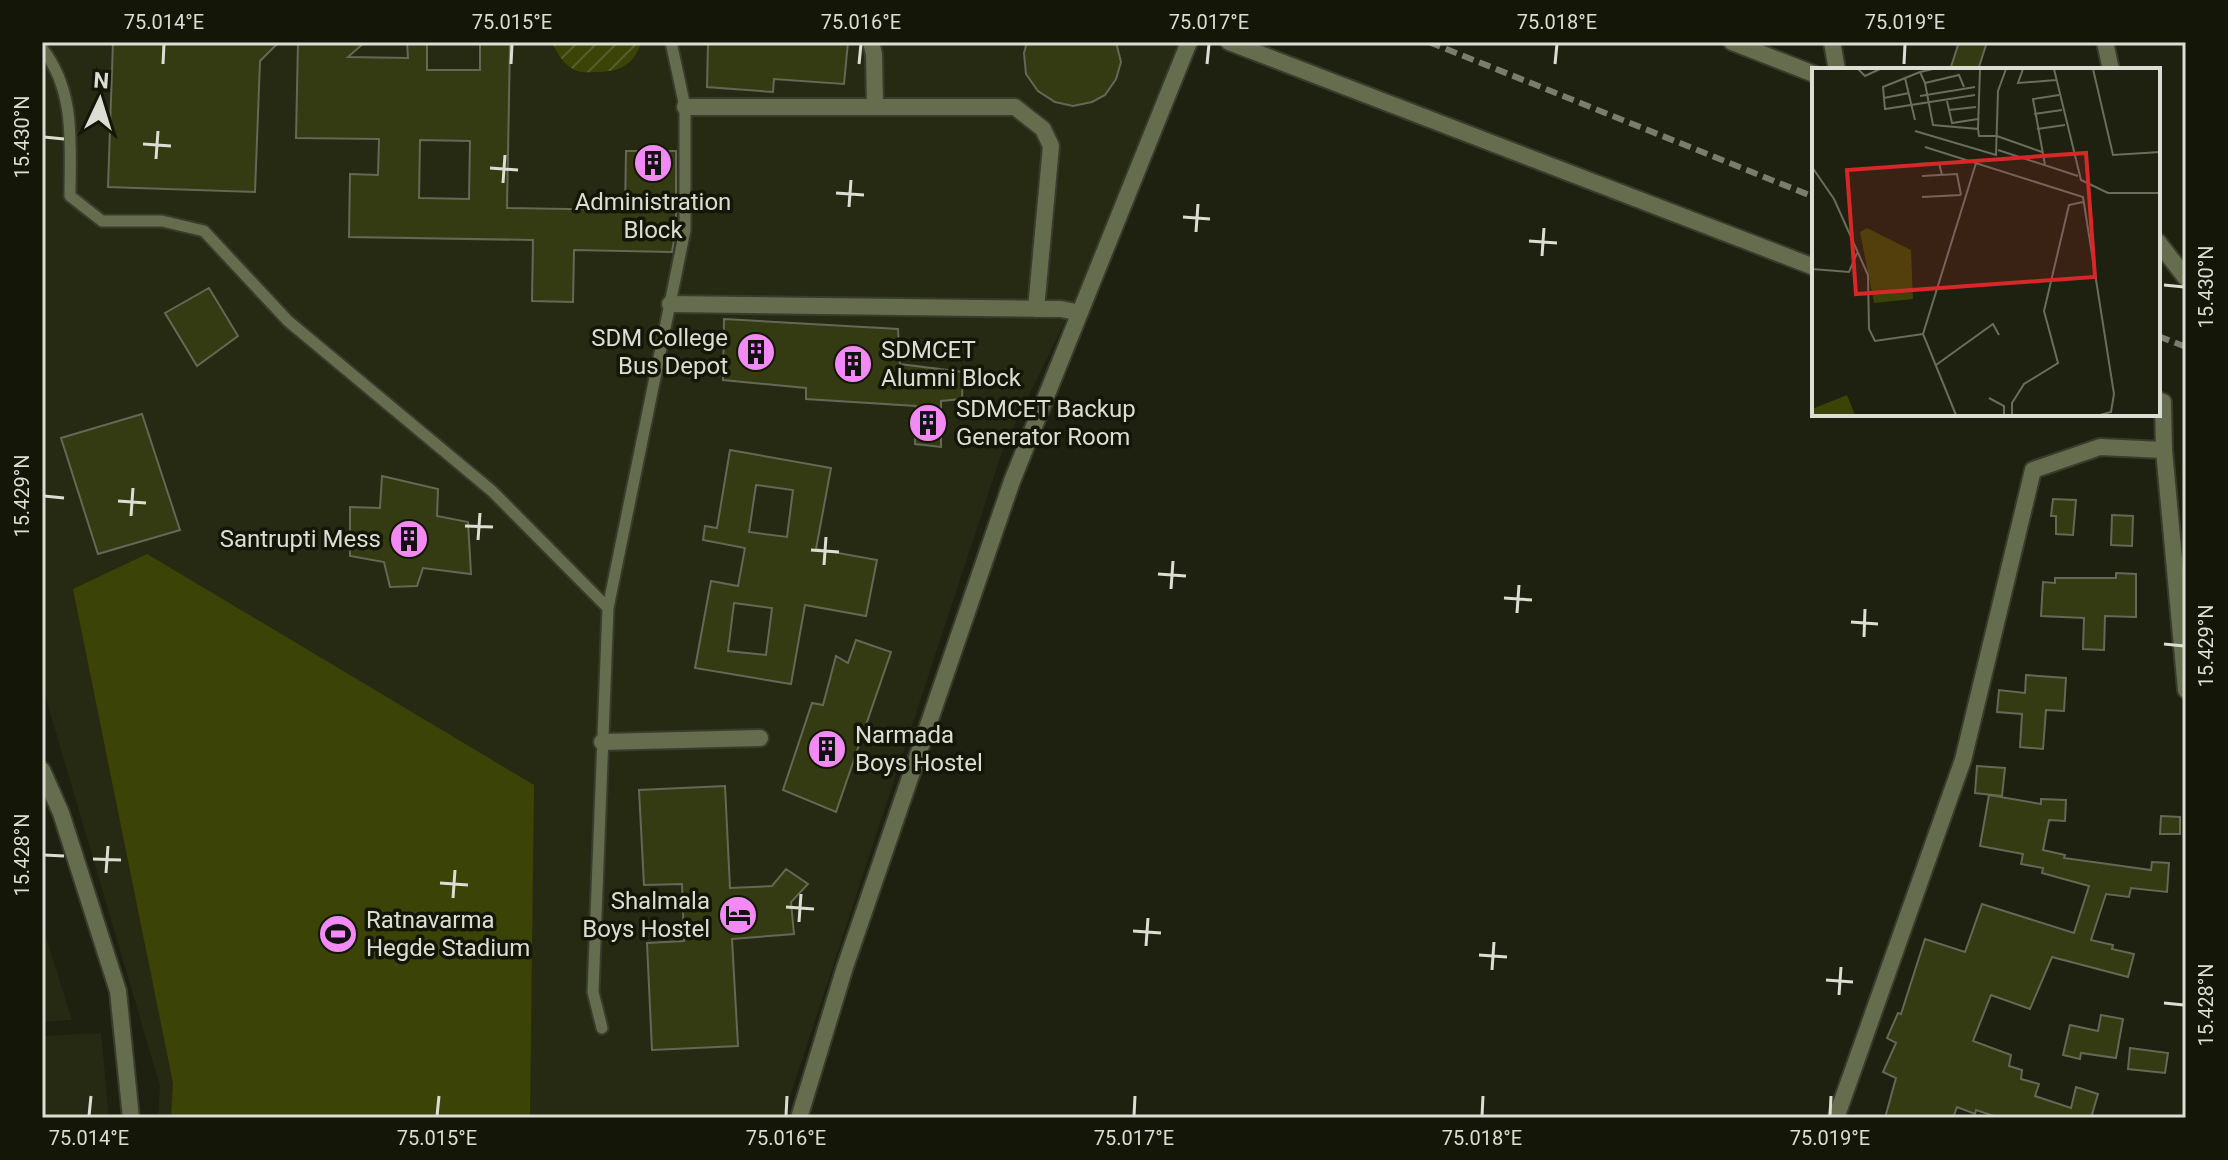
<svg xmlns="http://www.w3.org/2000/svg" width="2228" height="1160" viewBox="0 0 2228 1160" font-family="Roboto,sans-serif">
<defs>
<pattern id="garden-furrows" width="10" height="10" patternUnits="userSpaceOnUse" patternTransform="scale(2)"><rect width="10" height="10" fill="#3c4307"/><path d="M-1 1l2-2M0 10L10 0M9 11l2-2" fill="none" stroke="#585e2a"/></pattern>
</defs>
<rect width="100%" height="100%" fill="#1e2010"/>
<path fill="#272a13" d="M 42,42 L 1179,42 L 1070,311 L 1003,449 L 783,1118 L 158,1118 L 160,1086 L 42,685 Z
M 42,925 L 72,1020 L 42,1022 Z
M 101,1033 L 109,1118 L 42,1118 L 42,1036 Z"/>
<path fill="#3c4307" d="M 147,554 L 534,785 L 530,1118 L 171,1118 L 173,1083 L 73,589 Z"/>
<path fill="url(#garden-furrows)" d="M 552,42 L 641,42 C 635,64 620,72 597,72 C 591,72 582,73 577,71 C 565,67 557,53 552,42 Z"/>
<path fill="#343a11" stroke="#646855" stroke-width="2" fill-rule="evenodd" d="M 113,42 L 279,42 L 260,61 L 255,192 L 108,187 Z
M 298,42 L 365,42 L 348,57 L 408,58 L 407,42 L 427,42 L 427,70 L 480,70 L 480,42 L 510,42 L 507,208 L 625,210 L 626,151 L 676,151 L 676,229 L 672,252 L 574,250 L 573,302 L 532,301 L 533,240 L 349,237 L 350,174 L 378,175 L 379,139 L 296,138 ZM 420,140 L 470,141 L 469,199 L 419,198 Z
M 708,42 L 848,42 L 844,84 L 774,79 L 773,92 L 707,87 Z
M 1027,42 L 1116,42 L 1121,62 L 1116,79 L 1105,95 L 1092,102 L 1073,106 L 1055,102 L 1038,91 L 1026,74 L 1024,53 Z
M 1959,42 L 1987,42 L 1978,70 L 1950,70 Z
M 209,288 L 238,336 L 197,366 L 165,313 Z
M 724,319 L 898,329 L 900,364 L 963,372 L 962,399 L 941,401 L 941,447 L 915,444 L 916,406 L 806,399 L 806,388 L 723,380 Z
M 142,414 L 180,530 L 98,554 L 61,438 Z
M 730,450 L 831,468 L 816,549 L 877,560 L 866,616 L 805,605 L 791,684 L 695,668 L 711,581 L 738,586 L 745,548 L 703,540 L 705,526 L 717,528 ZM 756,485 L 793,490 L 787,537 L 749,532 ZM 734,603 L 772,608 L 766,655 L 728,651 Z
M 382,476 L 438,489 L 437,516 L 468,522 L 471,574 L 423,568 L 417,586 L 390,587 L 384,562 L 350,556 L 350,507 L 380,508 Z
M 2053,499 L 2076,500 L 2073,535 L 2056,534 L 2056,516 L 2051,516 Z
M 2112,515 L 2133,516 L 2132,546 L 2111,545 Z
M 2116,573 L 2136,574 L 2136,617 L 2105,616 L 2104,650 L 2083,649 L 2084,618 L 2041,616 L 2043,582 L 2055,583 L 2055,578 L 2116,578 Z
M 856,640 L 891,652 L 836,812 L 783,790 L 812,703 L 823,705 L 836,656 L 848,663 Z
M 2026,675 L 2066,678 L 2064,711 L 2046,710 L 2043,749 L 2020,747 L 2022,714 L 1997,712 L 1999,690 L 2025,693 Z
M 1977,766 L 2005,768 L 2002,796 L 1975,793 Z
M 725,786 L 730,888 L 772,886 L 786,869 L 808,884 L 791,902 L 794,934 L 732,939 L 738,1046 L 652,1050 L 647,943 L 684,941 L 682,884 L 644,885 L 639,790 Z
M 1989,795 L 2041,804 L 2041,799 L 2066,800 L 2065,821 L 2049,820 L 2043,850 L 2065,855 L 2064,858 L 2151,870 L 2152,862 L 2169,863 L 2167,892 L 2131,888 L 2129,897 L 2106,894 L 2091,940 L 2113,945 L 2112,949 L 2134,954 L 2128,977 L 2052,957 L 2030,1009 L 1991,995 L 1973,1041 L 2011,1055 L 2009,1066 L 2022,1070 L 2021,1079 L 2039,1084 L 2035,1096 L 2071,1108 L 2076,1087 L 2098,1094 L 2091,1118 L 2000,1118 L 1976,1110 L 1975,1114 L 1957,1107 L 1953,1118 L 1885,1118 L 1896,1078 L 1883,1072 L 1896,1043 L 1887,1038 L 1898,1013 L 1901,1014 L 1925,939 L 1965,952 L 1982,904 L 2074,933 L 2089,886 L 2042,873 L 2043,868 L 2021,864 L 2023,854 L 1980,846 Z
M 2161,816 L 2180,817 L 2180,834 L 2160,834 Z
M 2101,1015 L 2123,1019 L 2116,1058 L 2081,1053 L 2080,1059 L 2063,1055 L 2070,1025 L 2098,1031 Z
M 2130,1048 L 2168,1053 L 2165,1073 L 2128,1069 Z"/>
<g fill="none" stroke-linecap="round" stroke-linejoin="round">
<defs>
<path id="lane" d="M 42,48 C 76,92 70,143 70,196 L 102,221 L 162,221 L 204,231 L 288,321 L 492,491 L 608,608
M 602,1028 L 593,992 L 608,608 L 685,230 L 685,107 L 671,42"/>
<path id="street" d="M 871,42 L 874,54 L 875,107
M 1229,42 L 1814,267
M 1732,42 L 1814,74
M 1832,42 L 1837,70
M 2105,42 L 2111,70
M 685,107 L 1015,107 L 1043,129 L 1051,146 L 1036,309
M 2158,242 L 2186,278
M 670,304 L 1061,309 L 1080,313
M 2158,400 L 2163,402 L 2164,450 L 2186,690
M 602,742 L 760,738
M 42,770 L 61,813 L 118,991 L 131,1118
M 799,1118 L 845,967 L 1012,481 L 1189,42
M 1836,1118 L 1963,760 L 2033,470 L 2100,447 L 2164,450"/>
</defs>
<use href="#lane" stroke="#393b2b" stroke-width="15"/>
<use href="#street" stroke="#393b2b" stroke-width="20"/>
<use href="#lane" stroke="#666c4e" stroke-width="11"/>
<use href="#street" stroke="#666c4e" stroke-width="16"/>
<path stroke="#7a7c6e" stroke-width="6" stroke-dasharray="12 6" stroke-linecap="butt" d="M 1429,42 L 1814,197
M 2158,336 L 2186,347"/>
</g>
<path fill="none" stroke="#dcded3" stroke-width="3" d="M 163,64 L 164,44M 511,64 L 512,44M 859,64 L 861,44M 1207,64 L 1209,44M 1555,64 L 1557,44M 1904,64 L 1905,44M 44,137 L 64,139M 143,144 L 171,146M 156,159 L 158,131M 490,168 L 518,170M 503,183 L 505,155M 836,193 L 864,195M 849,207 L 851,180M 1183,217 L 1210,219M 1196,232 L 1198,204M 1529,241 L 1557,243M 1542,256 L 1544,228M 2164,285 L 2184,287M 44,496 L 64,498M 118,501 L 146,503M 131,516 L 133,488M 465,526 L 493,527M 478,540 L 480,513M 811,550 L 839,552M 824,565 L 826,537M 1158,574 L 1186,576M 1171,589 L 1173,561M 1504,598 L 1532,600M 1517,613 L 1519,585M 1851,622 L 1878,624M 1864,637 L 1865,609M 2164,644 L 2184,646M 44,855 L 64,856M 93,859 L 121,860M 106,873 L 108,846M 440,883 L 468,885M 453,898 L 455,870M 786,907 L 814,909M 799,922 L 801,894M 1133,931 L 1161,933M 1146,946 L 1148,918M 1479,955 L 1507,957M 1492,970 L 1494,942M 1826,980 L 1853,982M 1839,995 L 1841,967M 2164,1003 L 2184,1005M 89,1116 L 91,1096M 437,1116 L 439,1096M 786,1116 L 787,1096M 1134,1116 L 1135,1096M 1482,1116 L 1483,1096M 1830,1116 L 1831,1096"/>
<defs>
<symbol id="building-disc" viewBox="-11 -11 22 22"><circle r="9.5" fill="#f28af3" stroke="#141707"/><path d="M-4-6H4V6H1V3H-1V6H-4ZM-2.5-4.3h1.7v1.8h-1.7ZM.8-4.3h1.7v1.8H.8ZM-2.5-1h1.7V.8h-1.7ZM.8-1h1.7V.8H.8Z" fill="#111"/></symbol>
<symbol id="hotel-disc" viewBox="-11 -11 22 22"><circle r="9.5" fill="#f28af3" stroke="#141707"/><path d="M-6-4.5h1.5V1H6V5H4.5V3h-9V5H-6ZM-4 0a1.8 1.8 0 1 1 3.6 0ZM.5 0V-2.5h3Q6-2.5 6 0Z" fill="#111"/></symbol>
<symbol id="stadium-disc" viewBox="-11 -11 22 22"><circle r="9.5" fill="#f28af3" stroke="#141707"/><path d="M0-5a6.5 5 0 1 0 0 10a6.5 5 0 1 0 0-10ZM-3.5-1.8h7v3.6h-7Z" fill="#111"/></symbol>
</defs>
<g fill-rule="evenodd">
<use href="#building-disc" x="631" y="141" width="44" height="44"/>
<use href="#building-disc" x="734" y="330" width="44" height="44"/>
<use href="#building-disc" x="831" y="342" width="44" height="44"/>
<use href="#building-disc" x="906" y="401" width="44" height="44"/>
<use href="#building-disc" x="387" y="517" width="44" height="44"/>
<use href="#building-disc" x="805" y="727" width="44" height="44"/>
<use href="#hotel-disc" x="716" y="893" width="44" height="44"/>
<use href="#stadium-disc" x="316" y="912" width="44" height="44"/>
</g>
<g text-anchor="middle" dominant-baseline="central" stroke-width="7" stroke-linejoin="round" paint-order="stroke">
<g font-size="24" fill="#dcded3" stroke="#141707" text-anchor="start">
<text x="653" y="202" text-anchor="middle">Administration<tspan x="653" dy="28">Block</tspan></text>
<text x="728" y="338" text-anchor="end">SDM College<tspan x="728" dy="28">Bus Depot</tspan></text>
<text x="881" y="350">SDMCET<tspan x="881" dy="28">Alumni Block</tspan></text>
<text x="956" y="409">SDMCET Backup<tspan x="956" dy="28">Generator Room</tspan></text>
<text x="381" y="539" text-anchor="end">Santrupti Mess</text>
<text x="855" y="735">Narmada<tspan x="855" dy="28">Boys Hostel</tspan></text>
<text x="710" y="901" text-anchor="end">Shalmala<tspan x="710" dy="28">Boys Hostel</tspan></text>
<text x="366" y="920">Ratnavarma<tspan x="366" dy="28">Hegde Stadium</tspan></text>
</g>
</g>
<g transform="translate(1812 68)">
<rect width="348" height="348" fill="#1e2010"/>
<path d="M 55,160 L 99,182 L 101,231 L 62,235 L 48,164 ZM 35,327 L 43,347 L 0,347 L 0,341 Z" fill="#3c4307"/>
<path fill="none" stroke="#6a6c5e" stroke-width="2" d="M 46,1 L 53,8 L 68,1M 121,1 L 108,4 L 113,15 L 147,7 L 152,19M 211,1 L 206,15 L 244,12M 242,1 L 269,112 L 296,125 L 348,125M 281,1 L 301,87 L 348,84M 108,4 L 71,19 L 73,41 L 163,27M 93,10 L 103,52M 113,15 L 121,57 L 166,61 L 167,68 L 185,68 L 230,84M 0,19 L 0,52M 108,28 L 163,19M 72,30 L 97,25M 135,33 L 140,55 L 166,51M 137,42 L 164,39M 222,46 L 250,42M 166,61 L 168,1M 225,61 L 253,57M 103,63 L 184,87 L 186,23 L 194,1M 113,79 L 271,129 L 302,326 L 299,344 L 288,347M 186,82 L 266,108M 105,96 L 127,95 L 130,107M 233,97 L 221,31 L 247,27M 0,99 L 22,131 L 56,207 L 57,261 L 63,273 L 111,266M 110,108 L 145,106 L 149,127M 110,129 L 149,127M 0,201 L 37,204 L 45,185M 124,297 L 181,256 L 187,267M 177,330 L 192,338 L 192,347M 144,347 L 111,266 L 165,92M 200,347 L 200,335 L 212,316 L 246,295 L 232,243 L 257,137 L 271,134"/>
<path fill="#d62828" fill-opacity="0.15" stroke="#d62828" stroke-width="4" d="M 274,85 L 283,209 L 44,226 L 35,102 Z"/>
<rect width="348" height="348" fill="none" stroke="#dcded3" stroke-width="4"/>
</g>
<rect width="2228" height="1160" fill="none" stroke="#141707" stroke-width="88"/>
<g transform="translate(100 100) rotate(4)" stroke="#141707" stroke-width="6" paint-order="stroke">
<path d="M0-6L14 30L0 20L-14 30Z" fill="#dcded3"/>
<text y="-12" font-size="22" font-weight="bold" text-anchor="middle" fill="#dcded3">N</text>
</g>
<rect x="44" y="44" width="2140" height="1072" fill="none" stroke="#dcded3" stroke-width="3"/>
<g font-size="20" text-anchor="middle" fill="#dcded3">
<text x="164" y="29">75.014°E</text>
<text x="512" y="29">75.015°E</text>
<text x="861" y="29">75.016°E</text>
<text x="1209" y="29">75.017°E</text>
<text x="1557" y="29">75.018°E</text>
<text x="1905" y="29">75.019°E</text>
<text transform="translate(22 137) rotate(-90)" y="7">15.430°N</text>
<text transform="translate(2206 287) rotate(-90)" y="7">15.430°N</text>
<text transform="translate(22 496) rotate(-90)" y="7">15.429°N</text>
<text transform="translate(2206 646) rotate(-90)" y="7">15.429°N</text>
<text transform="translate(22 855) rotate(-90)" y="7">15.428°N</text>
<text transform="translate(2206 1005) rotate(-90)" y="7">15.428°N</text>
<text x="89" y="1145">75.014°E</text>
<text x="437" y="1145">75.015°E</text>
<text x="786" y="1145">75.016°E</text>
<text x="1134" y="1145">75.017°E</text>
<text x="1482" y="1145">75.018°E</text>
<text x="1830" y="1145">75.019°E</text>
</g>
</svg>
